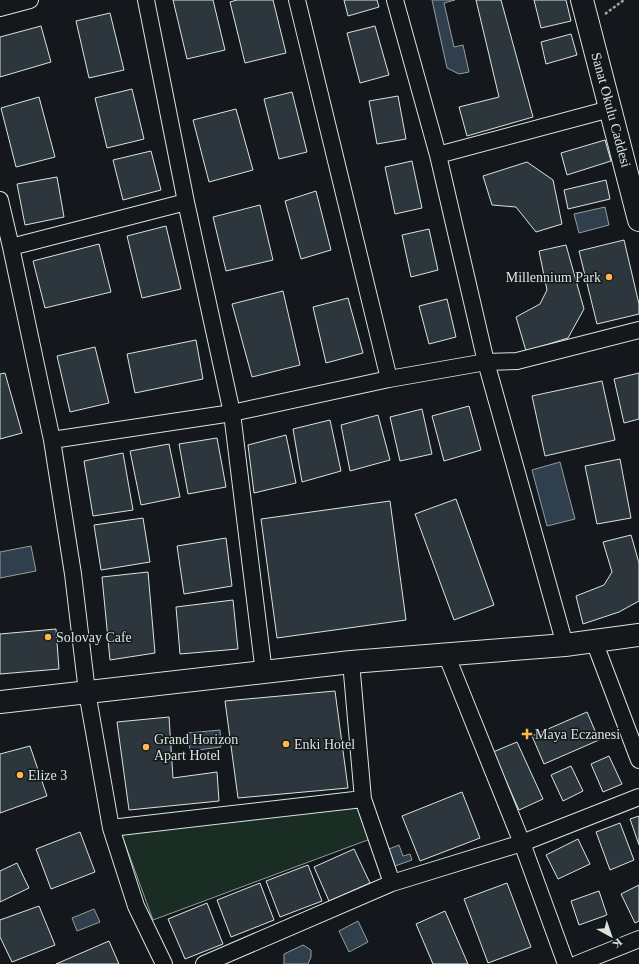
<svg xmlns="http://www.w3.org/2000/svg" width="639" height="964" viewBox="0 0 639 964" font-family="Georgia,serif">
<rect width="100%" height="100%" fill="#14181c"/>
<path fill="#1a2d24" stroke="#939e99" d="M 360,804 L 373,838 L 153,920 L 120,830 Z"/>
<path fill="#2f3f4d" stroke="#939e99" d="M 432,0 L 455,0 L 444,3 L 454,47 L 463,45 L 469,72 L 459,74 L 447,68 Z
M 605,207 L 609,225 L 579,233 L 574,214 Z
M 560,462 L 575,519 L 547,526 L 532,470 Z
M 31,546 L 36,571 L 0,578 L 0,552 Z
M 220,730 L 221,747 L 190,751 L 188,733 Z
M 399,845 L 403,856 L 410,854 L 412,860 L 395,866 L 389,849 Z
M 94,909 L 100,922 L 77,931 L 72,918 Z
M 358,921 L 368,942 L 349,952 L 339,931 Z
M 303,945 L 311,950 L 311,957 L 308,964 L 284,964 L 284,954 Z"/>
<path fill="#2c363c" stroke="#d8e6dc" d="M 173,0 L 213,0 L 225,50 L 187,59 Z
M 237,0 L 273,0 L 286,53 L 245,63 L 230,2 Z
M 344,0 L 377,0 L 379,7 L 348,16 Z
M 476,0 L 501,0 L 533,117 L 467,136 L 459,107 L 499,97 Z
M 534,0 L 566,0 L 571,21 L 541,28 Z
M 110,13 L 124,70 L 89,78 L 76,21 Z
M 41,26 L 51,62 L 0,77 L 0,37 Z
M 375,26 L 389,75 L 360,83 L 347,33 Z
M 571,34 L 577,55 L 546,64 L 541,42 Z
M 132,89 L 144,139 L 107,148 L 95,98 Z
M 292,92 L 307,152 L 279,159 L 264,99 Z
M 398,96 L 406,139 L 377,144 L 369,101 Z
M 39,97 L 55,157 L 16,167 L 1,108 Z
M 236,109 L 253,170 L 209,182 L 193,120 Z
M 605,140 L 611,161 L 567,175 L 561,153 Z
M 151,151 L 161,190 L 123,200 L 113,160 Z
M 412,161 L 422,208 L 395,214 L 385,167 Z
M 527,162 L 553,180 L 562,224 L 536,232 L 516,207 L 492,205 L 483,176 Z
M 57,177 L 64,217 L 25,225 L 17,184 Z
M 606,180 L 610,199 L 568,209 L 564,190 Z
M 316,191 L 331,250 L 301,259 L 285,201 Z
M 260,205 L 273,260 L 226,271 L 213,217 Z
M 166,226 L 181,289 L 142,298 L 127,236 Z
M 429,229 L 438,270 L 411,277 L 402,235 Z
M 624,240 L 639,304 L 639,314 L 597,324 L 579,251 Z
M 99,244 L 111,292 L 45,308 L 33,261 Z
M 566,245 L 584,309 L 568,338 L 526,351 L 516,317 L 540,304 L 547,290 L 539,251 Z
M 283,291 L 300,365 L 252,377 L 232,304 Z
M 348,298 L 363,353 L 326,363 L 313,307 Z
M 447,299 L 456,337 L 429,344 L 419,306 Z
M 196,340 L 203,379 L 135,393 L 127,354 Z
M 95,347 L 109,403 L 70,412 L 57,356 Z
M 5,373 L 22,433 L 0,439 L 0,374 Z
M 639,373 L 639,419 L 624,423 L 614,379 Z
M 602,381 L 615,440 L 545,456 L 532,396 Z
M 469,406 L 481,450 L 444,461 L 432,416 Z
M 422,409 L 432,454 L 400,461 L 390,417 Z
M 378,415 L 390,460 L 350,471 L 341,425 Z
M 330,420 L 341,471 L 302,482 L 293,429 Z
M 286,435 L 296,483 L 254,493 L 248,445 Z
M 217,438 L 226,487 L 188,494 L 179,444 Z
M 169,444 L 180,497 L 141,505 L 130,451 Z
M 123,453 L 133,510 L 93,516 L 84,461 Z
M 620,459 L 631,518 L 597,524 L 585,466 Z
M 456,499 L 494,605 L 454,620 L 415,514 Z
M 390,501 L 406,620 L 277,638 L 261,519 Z
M 143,518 L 150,562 L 101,570 L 94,525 Z
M 631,535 L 639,563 L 639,601 L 619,612 L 583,624 L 576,596 L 604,585 L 612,572 L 603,542 Z
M 226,538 L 232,586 L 184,594 L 177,546 Z
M 148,572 L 155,653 L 110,660 L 102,577 Z
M 233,600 L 238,649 L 180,654 L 176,607 Z
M 56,629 L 59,669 L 0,674 L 0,634 Z
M 335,691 L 348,788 L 238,798 L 225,701 Z
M 587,712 L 599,740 L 544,764 L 532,736 Z
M 169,717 L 173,778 L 217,772 L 219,801 L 129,810 L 117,722 Z
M 517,742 L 543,799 L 519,810 L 493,752 Z
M 30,746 L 47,796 L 0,813 L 0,754 Z
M 609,756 L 622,784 L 603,792 L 591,764 Z
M 571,766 L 583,791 L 563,801 L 551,775 Z
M 462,792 L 480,838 L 420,861 L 402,816 Z
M 639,816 L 639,845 L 630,819 Z
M 620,823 L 634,860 L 610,870 L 596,832 Z
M 80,832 L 95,872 L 51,889 L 36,849 Z
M 578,839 L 590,864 L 558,879 L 546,855 Z
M 354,849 L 370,883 L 329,901 L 314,867 Z
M 17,863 L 29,888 L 0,902 L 0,871 Z
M 308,865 L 322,901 L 280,917 L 266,881 Z
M 260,883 L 274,920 L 231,937 L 217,900 Z
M 507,883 L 531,947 L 488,963 L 464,899 Z
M 639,885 L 639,921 L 635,923 L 621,894 Z
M 599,891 L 607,915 L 579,925 L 571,901 Z
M 207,903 L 223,944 L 185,959 L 168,919 Z
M 39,906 L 55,945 L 12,962 L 0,937 L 0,920 Z
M 445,911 L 468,964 L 433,964 L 416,924 Z
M 109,941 L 119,964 L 56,964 Z"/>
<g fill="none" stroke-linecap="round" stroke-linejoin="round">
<defs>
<path id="street" d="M 146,0 L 186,202 L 232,413 L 264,673
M 297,0 L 389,379
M 395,0 L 438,155 L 486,362 L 565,645
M 0,8 L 30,0
M 438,155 L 610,109
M 0,200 L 11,247 L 52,440 L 73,574 L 87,692 L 111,828 L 136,906 L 164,964
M 11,247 L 186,202
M 52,440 L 232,413 L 389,379 L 486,362 L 517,361 L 639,330
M 594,641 L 639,760
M 446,654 L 522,843 L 566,964
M 351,662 L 363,799 L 392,883
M 111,828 L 363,799
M 204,964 L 392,883 L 522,843 L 639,797
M 577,964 L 639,939"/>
<path id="secondary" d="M 582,0 L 639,220
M 0,702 L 351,662 L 565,645 L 639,635"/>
</defs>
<use href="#street" stroke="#d8e6dc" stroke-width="18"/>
<use href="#secondary" stroke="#d8e6dc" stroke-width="24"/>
<path stroke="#9da8a2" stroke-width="2.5" stroke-dasharray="3 2" stroke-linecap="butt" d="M 605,14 L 624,0"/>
<use href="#street" stroke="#14181c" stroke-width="16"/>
<use href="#secondary" stroke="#14181c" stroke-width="22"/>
</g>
<g fill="#ffb74d" stroke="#14181c" stroke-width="1.5">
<circle cx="609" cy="277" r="4"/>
<circle cx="48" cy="637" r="4"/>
<path d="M525 728h4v4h4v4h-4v4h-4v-4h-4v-4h4z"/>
<circle cx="286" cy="744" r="4"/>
<circle cx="146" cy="747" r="4"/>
<circle cx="20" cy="775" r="4"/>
</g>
<g text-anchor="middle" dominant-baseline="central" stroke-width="3" stroke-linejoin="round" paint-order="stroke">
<g font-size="14" fill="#d8e6dc" stroke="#14181c">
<text transform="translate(611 110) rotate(75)">Sanat Okulu Caddesi</text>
</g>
<g font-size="14" fill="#d8e6dc" stroke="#14181c" text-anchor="start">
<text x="601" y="277" text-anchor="end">Millennium Park</text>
<text x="56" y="637">Solovay Cafe</text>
<text x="535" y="734">Maya Eczanesi</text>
<text x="154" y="739">Grand Horizon<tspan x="154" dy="16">Apart Hotel</tspan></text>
<text x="294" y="744">Enki Hotel</text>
<text x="28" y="775">Elize 3</text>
</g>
</g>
<g transform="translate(611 936) rotate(140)" stroke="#14181c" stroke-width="3" paint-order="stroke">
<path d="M0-3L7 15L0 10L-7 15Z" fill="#d8e6dc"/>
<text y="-6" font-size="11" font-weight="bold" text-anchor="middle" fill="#d8e6dc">K</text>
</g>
</svg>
